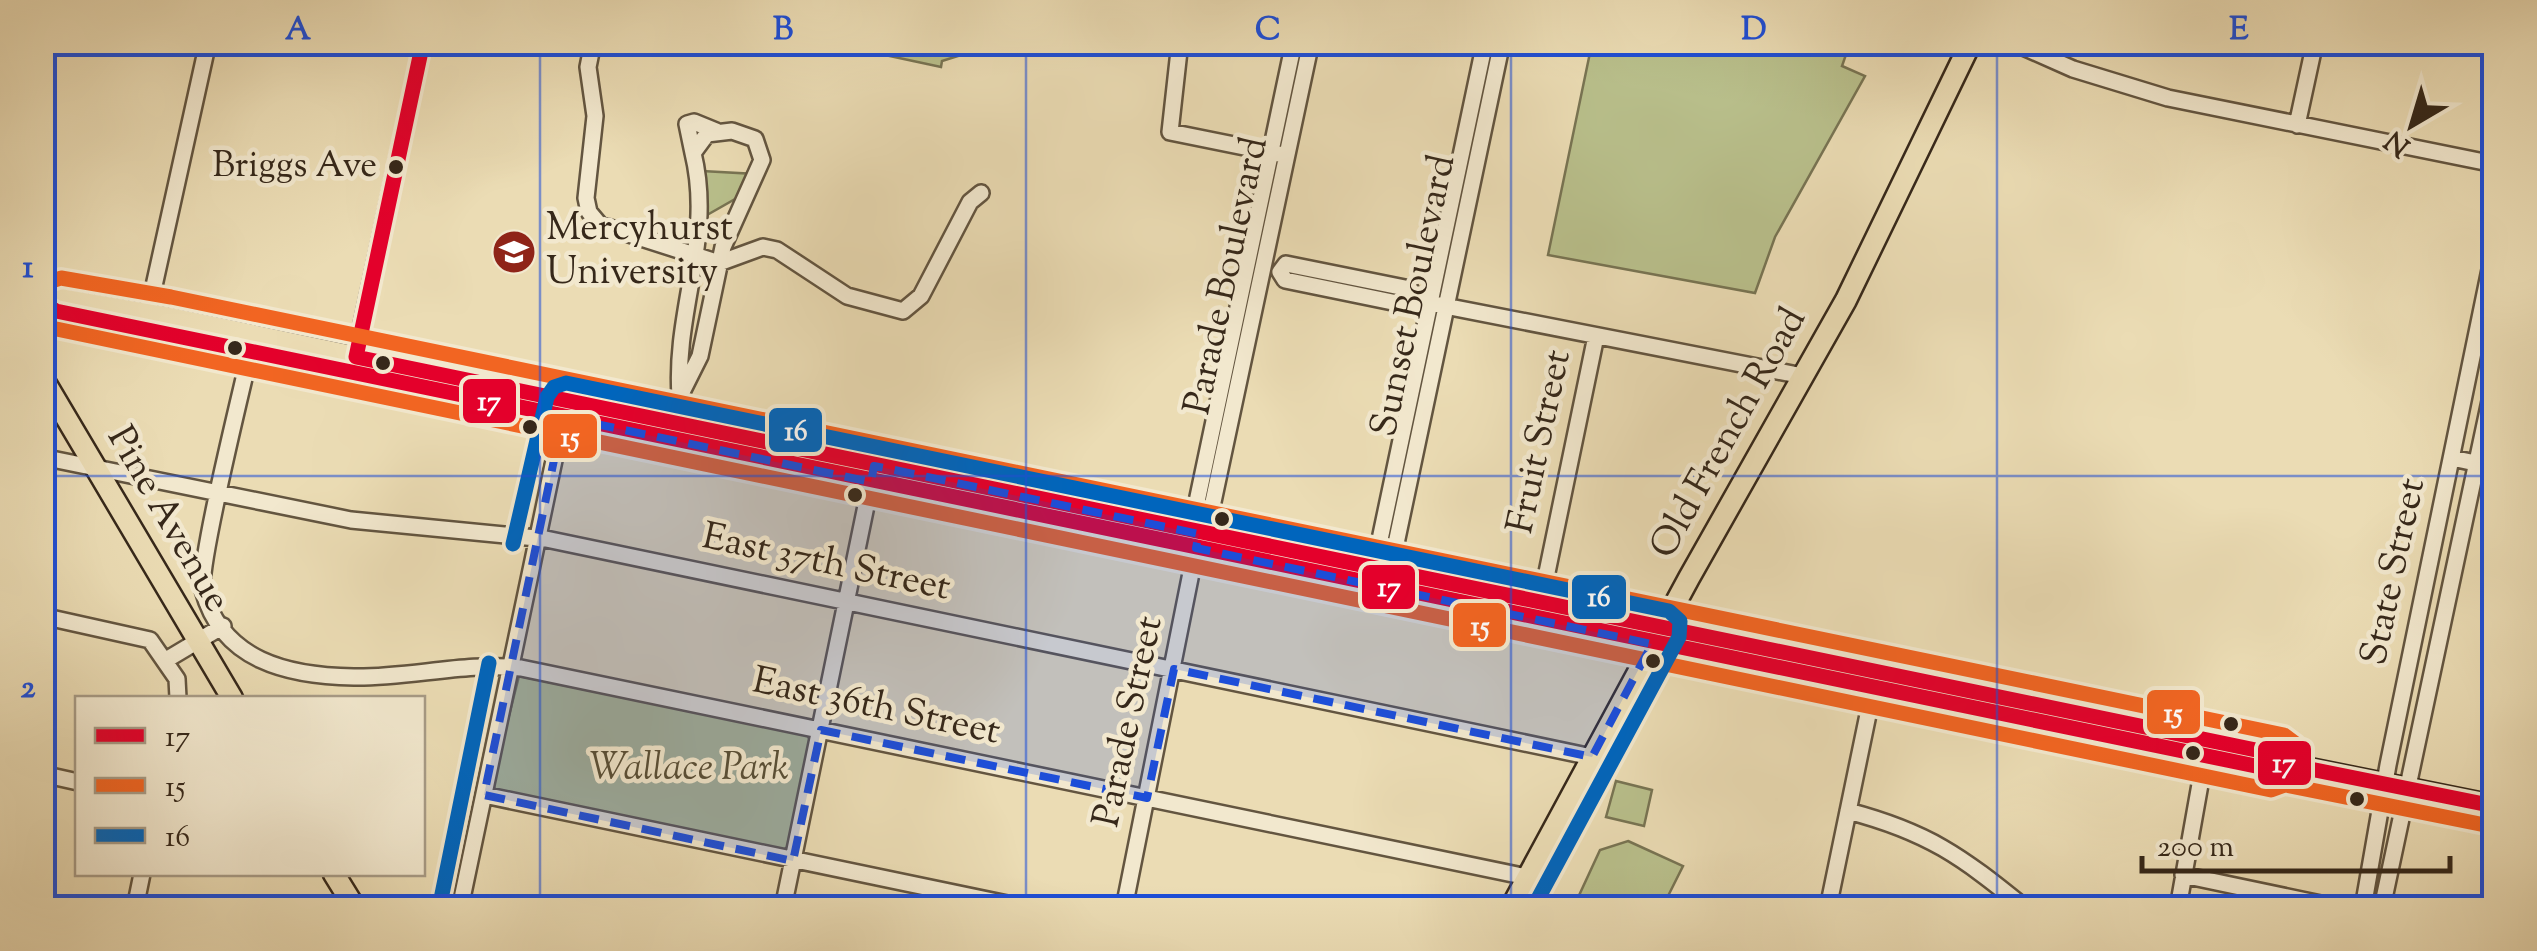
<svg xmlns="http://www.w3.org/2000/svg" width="2537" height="951" viewBox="0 0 2537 951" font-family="'Sorts Mill Goudy',serif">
<rect width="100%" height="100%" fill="#ebdcb4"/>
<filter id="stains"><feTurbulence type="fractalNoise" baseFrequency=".002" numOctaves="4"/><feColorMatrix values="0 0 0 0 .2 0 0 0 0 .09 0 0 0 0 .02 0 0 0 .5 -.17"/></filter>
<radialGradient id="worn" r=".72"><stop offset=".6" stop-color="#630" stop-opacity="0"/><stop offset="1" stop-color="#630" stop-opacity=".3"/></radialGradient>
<path fill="#b9c08c" stroke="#787453" stroke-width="2.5" d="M 971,43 L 974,51 L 942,61 L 941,67 L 829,43 Z
M 1592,43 L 1850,43 L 1842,66 L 1865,76 L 1775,237 L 1755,293 L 1548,255 Z
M 702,171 L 755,174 L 742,195 L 707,215 Z
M 519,676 L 807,735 L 811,742 L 788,847 L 782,850 L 496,791 L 492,783 Z
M 1616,781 L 1652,790 L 1644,826 L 1606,817 Z
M 1628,841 L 1683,866 L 1662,908 L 1582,907 L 1576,902 L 1600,850 Z"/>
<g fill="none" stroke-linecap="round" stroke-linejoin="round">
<defs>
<path id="minor" d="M 593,42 L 588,67 L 595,116 L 586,198 L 589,212 L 600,225
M 1180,42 L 1170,132 L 1279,154
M 1485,42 L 1378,549 L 1385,557 L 1394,553 L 1502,42
M 2012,42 L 2073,69 L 2168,98 L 2494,164
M 2297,125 L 2315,42
M 693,153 L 687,124 L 694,122 L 716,131
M 607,227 L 719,263 L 763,247 L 777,250 L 847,296 L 903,311 L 921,296 L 970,202 L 981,193
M 1414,300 L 1410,289 L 1286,264 L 1280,272 L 1285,280 L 1407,305 L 1414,300 L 1455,308 L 1803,376
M 146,322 L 208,42
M 252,344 C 244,381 197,567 203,590 C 222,661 288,676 354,677 C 409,678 466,662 521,668 L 1527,877
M 353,366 L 423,42
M 672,431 L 680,396 L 700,356 L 723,247 L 762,160 L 755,139 L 732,131 L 707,134 L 693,153 C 714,239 674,310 680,396
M 42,457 L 351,520 L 546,539 L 1592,757
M 2452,458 L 2494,467
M 1202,518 L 1195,511 L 1294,42
M 1539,611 L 1596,336
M 42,616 L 150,640 L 177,679 L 178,698
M 166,660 L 223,626
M 42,774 L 78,782
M 484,795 L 1026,908
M 1848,811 C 1928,832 1961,856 2025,908
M 2183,875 L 2340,908
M 135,908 L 142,874
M 460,908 L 565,408
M 783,908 L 873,472
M 1124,908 L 1202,518 L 1210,514 L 1213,502 L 1311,42
M 1828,908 L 1876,676
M 2178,908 L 2207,745
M 2363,908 L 2388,765 L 2494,250
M 2382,908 L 2494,382"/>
<path id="major" d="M 42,302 L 56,311 L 2275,770 L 2285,764 L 2280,755 L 1030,499 L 167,317 L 59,298 L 53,305
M 42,377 L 232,698
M 2285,764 L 2494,806
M 334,874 L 355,908
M 1511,908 L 1689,578 L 1846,300 L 1971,42"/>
</defs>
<use href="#minor" stroke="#635540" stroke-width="20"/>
<use href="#major" stroke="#36281a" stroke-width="25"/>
<use href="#minor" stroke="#f2e8ce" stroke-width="15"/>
<use href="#major" stroke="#ebdcb4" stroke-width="20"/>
<defs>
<path id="bus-1" d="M 42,302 L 56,311 L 2275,770 L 2285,764 L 2280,755 L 356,357 L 423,42
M 2285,764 L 2494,806"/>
<path id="bus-2" d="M 42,326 L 2271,790 L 2295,781 L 2305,767 L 2296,744 L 2284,735 L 171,297 L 61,278 L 46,283
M 2281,784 L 2490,826"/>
<path id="bus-3" d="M 513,544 L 547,397 L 554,387 L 566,383 L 1669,611 L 1680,621 L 1679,637 L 1533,908
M 440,904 L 489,663"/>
</defs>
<use href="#bus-1" stroke="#f2e8ce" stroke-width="22"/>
<use href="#bus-2" stroke="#f2e8ce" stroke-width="22"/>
<use href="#bus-3" stroke="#f2e8ce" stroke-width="22"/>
<use href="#bus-1" stroke="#e4002b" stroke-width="15"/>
<use href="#bus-2" stroke="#f26522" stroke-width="15"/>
<use href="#bus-3" stroke="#0065bd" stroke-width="15"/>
</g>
<path fill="#1d4ed8" fill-opacity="0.2" stroke="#1d4ed8" stroke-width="8" stroke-dasharray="20 12" stroke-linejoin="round" d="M 563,417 L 871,482 L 874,466 L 885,468 L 1199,534 L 1196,548 L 1652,644 L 1592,757 L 1174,669 L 1147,798 L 821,730 L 793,861 L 484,795 Z"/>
<path fill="none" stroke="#1d4ed8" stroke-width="2.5" stroke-opacity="0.55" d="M 540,42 L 540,908M 1026,42 L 1026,908M 1511,42 L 1511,908M 1997,42 L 1997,908M 42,476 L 2494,476"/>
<defs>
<symbol id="university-disc" viewBox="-11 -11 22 22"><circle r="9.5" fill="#8f2418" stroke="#f2e8ce"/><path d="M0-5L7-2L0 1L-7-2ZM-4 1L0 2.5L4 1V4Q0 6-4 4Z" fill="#fff"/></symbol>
</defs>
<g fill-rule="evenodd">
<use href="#university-disc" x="489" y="227" width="50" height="50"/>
</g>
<g fill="#36281a" stroke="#f2e8ce" stroke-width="4">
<circle cx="396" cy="167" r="9"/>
<circle cx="235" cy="348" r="9"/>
<circle cx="383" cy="363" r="9"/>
<circle cx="530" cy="427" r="9"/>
<circle cx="855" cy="495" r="9"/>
<circle cx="1222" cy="519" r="9"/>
<circle cx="1653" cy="661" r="9"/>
<circle cx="2231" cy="724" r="9"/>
<circle cx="2193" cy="753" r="9"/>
<circle cx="2357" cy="799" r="9"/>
</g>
<g text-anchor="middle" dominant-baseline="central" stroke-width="9" stroke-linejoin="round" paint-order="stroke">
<g font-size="36" fill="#36281a" stroke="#f2e8ce" text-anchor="end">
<text x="377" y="167">Briggs Ave</text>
</g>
<g font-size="38" fill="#36281a" stroke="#f2e8ce" text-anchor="start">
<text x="546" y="230">Mercyhurst<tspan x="546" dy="44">University</tspan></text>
</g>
<g font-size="38" fill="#36281a" stroke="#f2e8ce">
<text transform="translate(1228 276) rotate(-78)">Parade Boulevard</text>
<text transform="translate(1415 296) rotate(-78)">Sunset Boulevard</text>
<text transform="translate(1730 434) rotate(-61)">Old French Road</text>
<text transform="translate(1541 442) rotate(-78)">Fruit Street</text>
<text transform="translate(167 520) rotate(60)">Pine Avenue</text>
<text transform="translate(826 564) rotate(12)">East 37th Street</text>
<text transform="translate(2395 572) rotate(-78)">State Street</text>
<text transform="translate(876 708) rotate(12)">East 36th Street</text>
<text transform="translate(1130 722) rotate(-78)">Parade Street</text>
</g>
<g font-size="38" font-style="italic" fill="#574e36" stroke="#f2e8ce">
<text x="689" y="770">Wallace Park</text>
</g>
</g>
<g stroke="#f2e8ce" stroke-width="4">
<rect x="461" y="377" width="57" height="48" rx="10" fill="#e4002b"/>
<rect x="767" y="406" width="57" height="48" rx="10" fill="#0065bd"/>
<rect x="541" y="412" width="58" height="48" rx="10" fill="#f26522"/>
<rect x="1360" y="563" width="57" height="48" rx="10" fill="#e4002b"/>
<rect x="1570" y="573" width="58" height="48" rx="10" fill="#0065bd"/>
<rect x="1451" y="601" width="57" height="48" rx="10" fill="#f26522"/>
<rect x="2145" y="688" width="57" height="48" rx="10" fill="#f26522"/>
<rect x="2256" y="739" width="57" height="48" rx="10" fill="#e4002b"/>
</g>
<g font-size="28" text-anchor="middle" font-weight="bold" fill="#fff">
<text x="489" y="410">17</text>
<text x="796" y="440">16</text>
<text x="570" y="446">15</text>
<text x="1389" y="596">17</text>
<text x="1599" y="606">16</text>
<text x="1480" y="635">15</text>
<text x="2173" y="722">15</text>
<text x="2284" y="772">17</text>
</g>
<rect width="2537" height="951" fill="none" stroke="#ebdcb4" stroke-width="110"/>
<rect x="75" y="696" width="350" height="180" fill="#f2e8ce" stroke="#a79b86" stroke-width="2.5"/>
<rect x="95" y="728" width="50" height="15" fill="#e4002b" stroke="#a79b86" stroke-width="2.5"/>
<text x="165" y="746" font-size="30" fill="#36281a">17</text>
<rect x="95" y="778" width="50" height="15" fill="#f26522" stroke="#a79b86" stroke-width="2.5"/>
<text x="165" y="796" font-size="30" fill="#36281a">15</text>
<rect x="95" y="828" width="50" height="15" fill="#0065bd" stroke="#a79b86" stroke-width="2.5"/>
<text x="165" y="846" font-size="30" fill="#36281a">16</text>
<g transform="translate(2412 125) rotate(218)" stroke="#f2e8ce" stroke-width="8" paint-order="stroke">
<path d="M0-8L18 38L0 25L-18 38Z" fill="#36281a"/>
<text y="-15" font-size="28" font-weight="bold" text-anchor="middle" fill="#36281a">N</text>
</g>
<path d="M2142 856v15h308v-15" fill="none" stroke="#36281a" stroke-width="5"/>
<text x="2157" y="856" font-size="30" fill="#36281a" stroke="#f2e8ce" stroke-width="8" paint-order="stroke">200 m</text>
<rect x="55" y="55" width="2427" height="841" fill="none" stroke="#1d4ed8" stroke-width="4"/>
<g font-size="32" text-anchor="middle" font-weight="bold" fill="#1d4ed8">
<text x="298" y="39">A</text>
<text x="783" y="39">B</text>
<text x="1268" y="39">C</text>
<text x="1754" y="39">D</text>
<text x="2239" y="39">E</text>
<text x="28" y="277">1</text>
<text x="28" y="697">2</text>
</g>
<rect width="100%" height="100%" filter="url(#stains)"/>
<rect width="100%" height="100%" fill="url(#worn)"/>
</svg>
